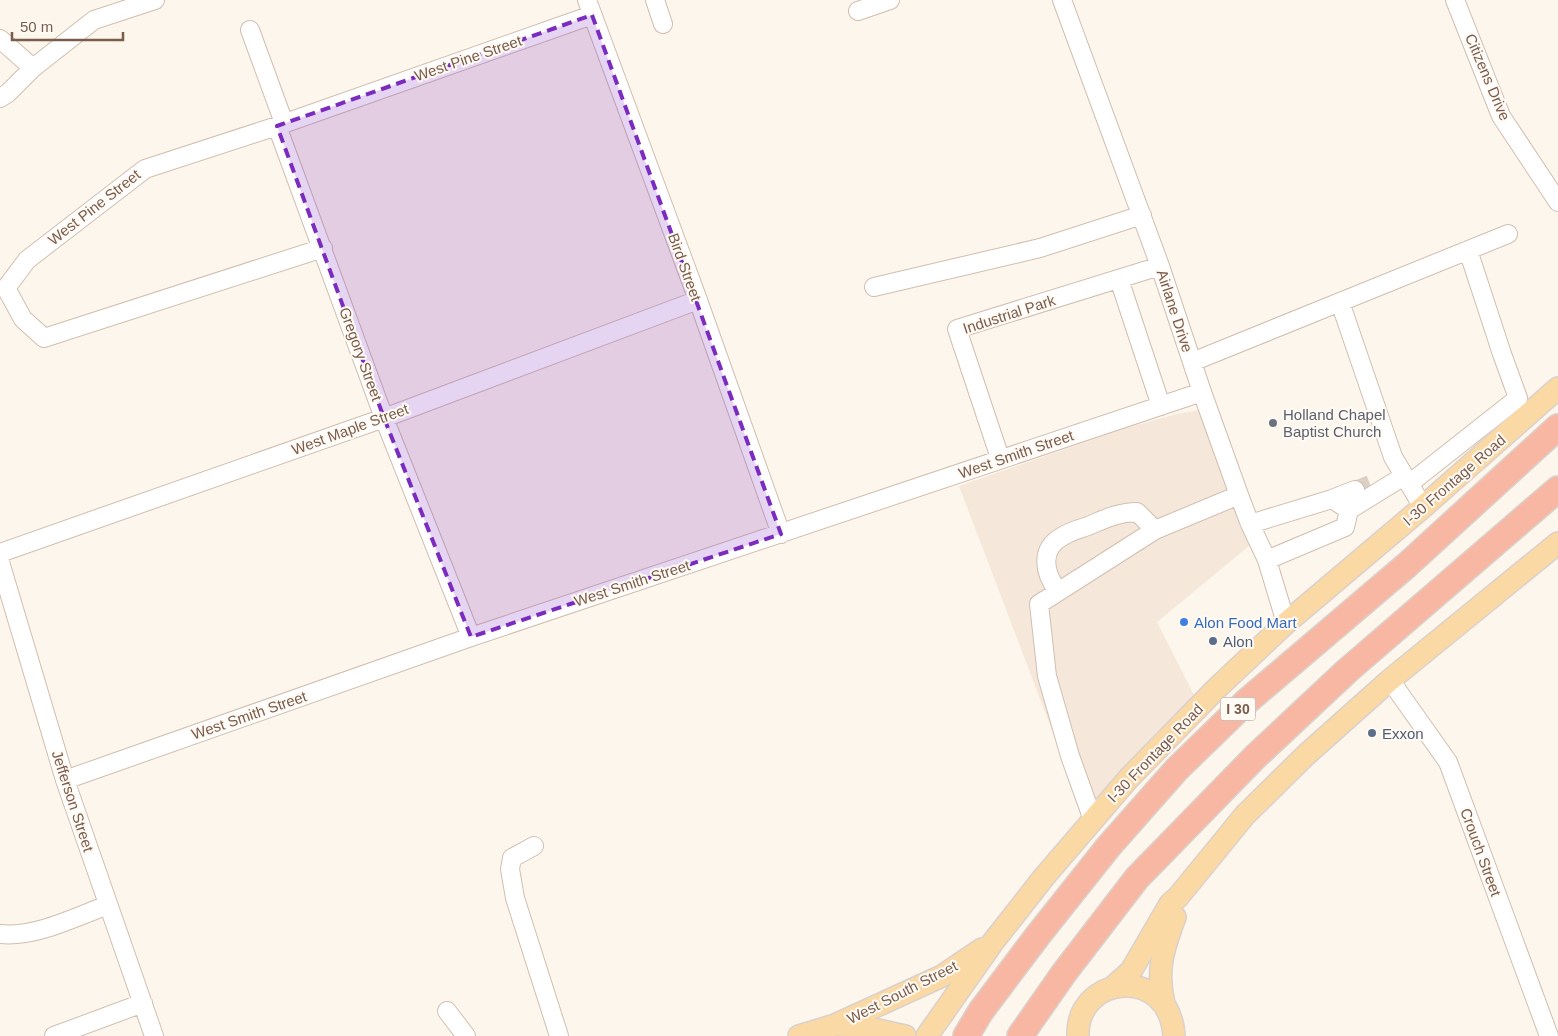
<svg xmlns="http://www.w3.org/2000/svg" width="1558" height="1036" viewBox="0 0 1558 1036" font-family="Arial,sans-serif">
<rect width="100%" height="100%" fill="#fdf6ec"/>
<path fill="#f5e8da" d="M 1199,410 L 1249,546 L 1157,622 L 1195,697 L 1085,817 L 959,486 L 1129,427 L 1177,414 Z"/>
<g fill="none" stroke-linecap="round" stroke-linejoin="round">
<path stroke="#dcd0c4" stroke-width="18" stroke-dasharray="18 9" stroke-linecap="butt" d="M 1355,490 L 1370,484"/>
<defs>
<path id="minor" d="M 587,0 L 698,300 L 781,534
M 655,0 L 663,24
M 1062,0 L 1160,266 L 1202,392 L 1239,495 L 1250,524 L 1267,560 L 1286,623
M 1455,0 L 1501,116 L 1558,202
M 858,11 L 890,0
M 250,30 L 284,123
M 0,39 L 33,68 L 8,93 L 0,98
M 33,68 L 94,20 L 155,0
M 277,126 L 384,418 L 471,637
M 323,248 L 44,338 L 23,319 L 6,288 L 27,260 L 145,169 L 277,126 L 592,15
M 1119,279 L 1161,406
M 874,287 L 1040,248 L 1142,215
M 1340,302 L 1393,457 L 1423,507
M 1192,362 L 1508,234
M 1000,458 L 957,329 L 1160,266
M 1409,484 L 1518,398 L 1502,354 L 1468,250
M 1332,499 L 1355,490
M 1250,524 L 1332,499 L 1349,510
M 0,553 L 384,418 L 698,300
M 1267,560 L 1345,527 L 1349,510 L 1404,476
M 0,562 L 65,780 L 154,1036
M 1058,591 C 1044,573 1039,549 1063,536 C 1071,531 1080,529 1088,526 C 1105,519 1119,512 1137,512 L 1155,530
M 1390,680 L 1448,762 L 1549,1036
M 65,780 L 471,637 L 1202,392
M 1093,820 L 1070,756 L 1047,676 L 1039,604 L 1155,530 L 1239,495
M 534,846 L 512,858 L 510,869 L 515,898 L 559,1036
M 0,934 C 35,938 75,917 108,905
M 447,1011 L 466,1036
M 54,1036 L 143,1003"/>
<path id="major" d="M 1112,988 L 1131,971 L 1170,904 L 1178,897 L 1245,815 L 1307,754 L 1390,680 L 1558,543
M 1164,1004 C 1156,970 1163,949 1175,917
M 838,1025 L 860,1026 L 905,1036
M 799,1036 L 835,1025 L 942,976 L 982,949
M 927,1036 L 993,942 L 1044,877 L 1129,778 L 1216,689 L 1286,623 L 1423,507 L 1558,388
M 1078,1036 C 1076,974 1170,965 1174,1036"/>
<path id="highway" d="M 966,1036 L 981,1011 L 1039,934 L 1109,846 L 1177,769 L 1246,702 L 1407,565 L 1558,427
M 1020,1036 L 1064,973 L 1137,878 L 1255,757 L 1348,670 L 1558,489"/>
</defs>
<use href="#minor" stroke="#d1beb0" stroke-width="20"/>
<use href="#major" stroke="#dad1cd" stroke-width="24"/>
<use href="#highway" stroke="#dad1cd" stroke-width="28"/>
<use href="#minor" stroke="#fff" stroke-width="18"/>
<use href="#major" stroke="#fbd9a5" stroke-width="21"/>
<use href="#highway" stroke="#f7b7a3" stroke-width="25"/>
</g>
<path fill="#7b2cbf" fill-opacity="0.2" stroke="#7b2cbf" stroke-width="4" stroke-dasharray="10 6" stroke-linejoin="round" d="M 592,15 L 781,534 L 471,637 L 384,418 L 277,126 Z"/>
<circle fill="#6b7280" stroke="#fffaf3" stroke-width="2" cx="1273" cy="423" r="5"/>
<circle fill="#3f7fe0" stroke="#fffaf3" stroke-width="2" cx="1184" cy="622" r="5"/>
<g fill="#5c6f8a" stroke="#fffaf3" stroke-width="2">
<circle cx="1213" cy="641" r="5"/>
<circle cx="1372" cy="733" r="5"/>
</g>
<g text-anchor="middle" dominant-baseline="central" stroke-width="4" stroke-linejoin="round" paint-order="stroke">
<rect fill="#fffaf3" stroke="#a28b7f" stroke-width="1" x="1220.5" y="697.5" width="35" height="23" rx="4"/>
<g font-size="14" font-weight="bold" fill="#7a5c4d">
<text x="1238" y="709">I 30</text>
</g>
<g font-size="15" fill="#7a5c4d" stroke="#fffaf3">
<text transform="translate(468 58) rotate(-19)">West Pine Street</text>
<text transform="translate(1488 77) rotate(67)">Citizens Drive</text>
<text transform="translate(94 207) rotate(-38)">West Pine Street</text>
<text transform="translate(685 267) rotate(70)">Bird Street</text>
<text transform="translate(1175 311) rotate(72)">Airlane Drive</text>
<text transform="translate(1009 314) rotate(-18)">Industrial Park</text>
<text transform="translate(361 354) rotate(70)">Gregory Street</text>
<text transform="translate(350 429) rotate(-20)">West Maple Street</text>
<text transform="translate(1016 454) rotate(-19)">West Smith Street</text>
<text transform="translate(1454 480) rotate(-41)">I-30 Frontage Road</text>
<text transform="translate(632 583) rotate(-18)">West Smith Street</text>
<text transform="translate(249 715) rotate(-19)">West Smith Street</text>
<text transform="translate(1155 753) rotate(-46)">I-30 Frontage Road</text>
<text transform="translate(73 801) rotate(72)">Jefferson Street</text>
<text transform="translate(1481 852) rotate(70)">Crouch Street</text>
<text transform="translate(902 992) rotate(-27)">West South Street</text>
</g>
<g font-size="15" fill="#5b616d" stroke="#fffaf3" text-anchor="start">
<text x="1283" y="414">Holland Chapel<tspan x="1283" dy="17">Baptist Church</tspan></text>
</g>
<g font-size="15" fill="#366cbe" stroke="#fffaf3" text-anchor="start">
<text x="1194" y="622">Alon Food Mart</text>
</g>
<g font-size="15" fill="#4e5e75" stroke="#fffaf3" text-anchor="start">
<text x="1223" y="641">Alon</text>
<text x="1382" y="733">Exxon</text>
</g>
</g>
<path d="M12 32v8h111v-8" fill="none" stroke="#7a5c4d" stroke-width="2.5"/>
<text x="20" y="32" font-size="15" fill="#7a5c4d" stroke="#fffaf3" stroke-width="4" paint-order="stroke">50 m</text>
</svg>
